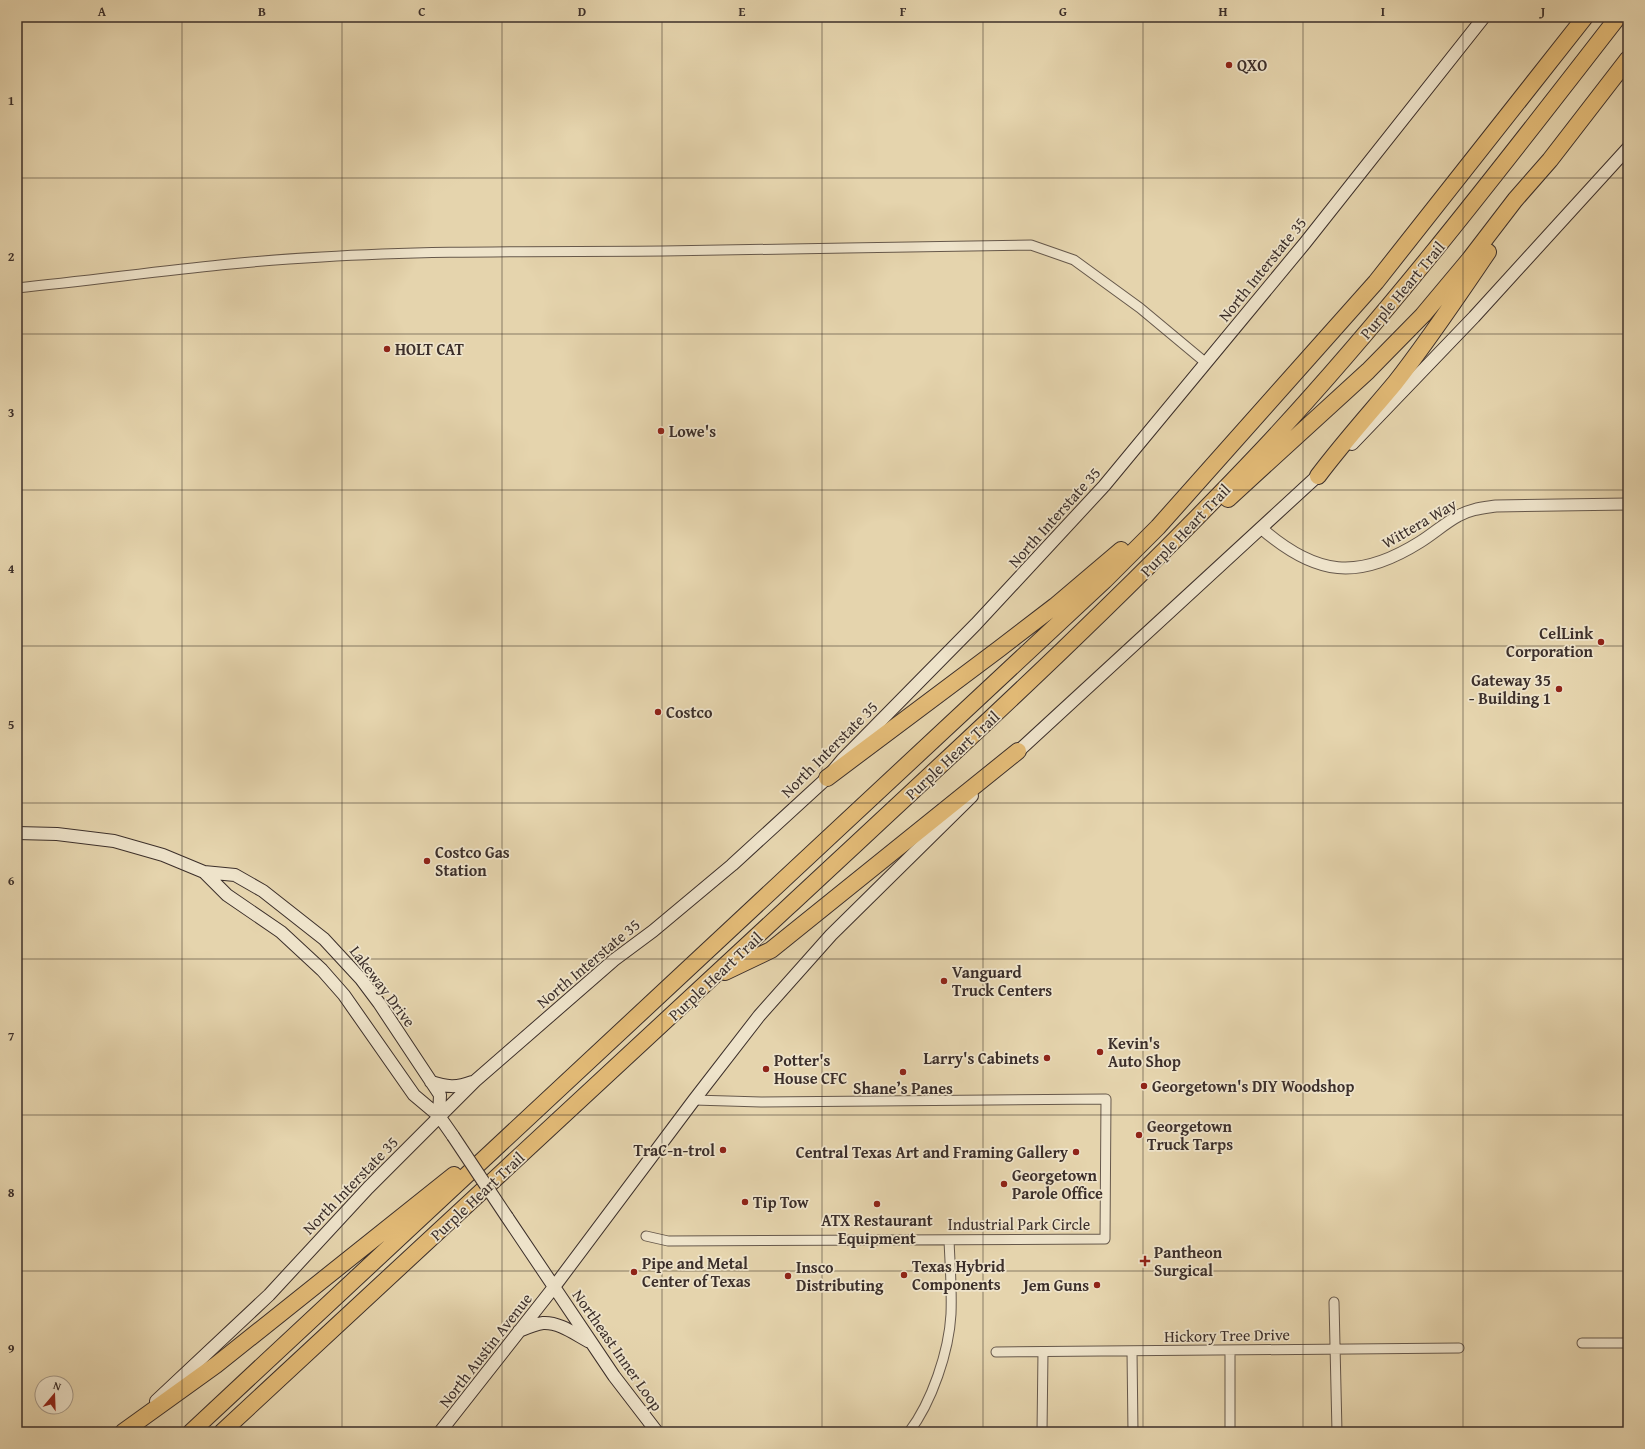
<svg xmlns="http://www.w3.org/2000/svg" width="1645" height="1449" viewBox="0 0 1645 1449" font-family="'Gentium Book Plus',serif">
<rect width="100%" height="100%" fill="#e5d4ad"/>
<filter id="stains"><feTurbulence type="fractalNoise" baseFrequency=".005" numOctaves="4"/><feColorMatrix values="0 0 0 0 .2 0 0 0 0 .09 0 0 0 0 .02 0 0 0 .5 -.17"/></filter>
<radialGradient id="worn" r=".72"><stop offset=".6" stop-color="#630" stop-opacity="0"/><stop offset="1" stop-color="#630" stop-opacity=".3"/></radialGradient>
<g fill="none" stroke-linecap="round" stroke-linejoin="round">
<defs>
<path id="minor" d="M 17,288 C 118,278 220,262 322,257 C 435,250 550,252 663,251 C 786,250 908,246 1031,245 L 1074,260 L 1140,308 L 1206,363
M 646,1236 L 668,1241 L 1105,1239 L 1106,1099 L 761,1102 L 694,1100
M 1334,1302 L 1337,1432
M 1582,1343 L 1628,1343
M 1132,1351 L 1133,1432
M 996,1352 L 1459,1348
M 909,1432 C 932,1402 949,1351 951,1314 C 952,1289 950,1264 949,1240
M 1042,1432 L 1043,1352
M 1230,1432 L 1230,1350"/>
<path id="tertiary" d="M 1261,528 C 1316,576 1358,581 1420,542 C 1433,534 1445,523 1458,516 C 1470,509 1483,508 1496,506 L 1628,504"/>
<path id="secondary" d="M 1352,444 L 1474,317 L 1628,148
M 1012,757 L 1324,470
M 17,833 L 57,834 L 114,841 L 163,855 L 204,872 L 235,875 L 263,891 L 324,939 L 361,979 L 379,1003 L 440,1095 L 439,1116
M 204,872 L 227,895 L 281,932 L 322,970 L 344,995 L 414,1095 L 439,1116 L 453,1136
M 431,1082 C 446,1087 457,1088 472,1082
M 507,1217 L 614,1376 L 657,1432
M 519,1331 C 526,1328 535,1324 543,1323 C 560,1322 576,1335 590,1342
M 156,1401 L 269,1295 L 368,1188 L 475,1081 L 614,960 L 653,931 L 732,865 L 827,778 L 842,760 L 976,624 L 1104,486 L 1305,243 L 1484,17
M 440,1432 L 554,1287 L 694,1100 L 759,1016 L 831,935 L 972,796"/>
<path id="motorway" d="M 1318,476 C 1342,444 1369,414 1395,383 C 1428,341 1458,296 1488,252
M 1228,499 L 1368,371 L 1423,315 L 1469,260 L 1515,200 L 1550,160 L 1628,59
M 827,778 L 999,649 L 1055,606 L 1121,550
M 725,972 L 771,950 L 1018,751
M 123,1432 L 216,1365 L 454,1175
M 191,1432 L 1104,581 L 1158,527 L 1376,282 L 1585,17
M 222,1432 C 411,1258 598,1082 787,908 C 948,758 1111,610 1262,450 C 1390,313 1503,165 1618,17"/>
</defs>
<use href="#minor" stroke="#66584b" stroke-width="11"/>
<use href="#tertiary" stroke="#66584b" stroke-width="13"/>
<use href="#secondary" stroke="#3c2f2a" stroke-width="14"/>
<use href="#motorway" stroke="#3c2f2a" stroke-width="18"/>
<use href="#minor" stroke="#eee3ca" stroke-width="9"/>
<use href="#tertiary" stroke="#eee3ca" stroke-width="11"/>
<use href="#secondary" stroke="#eee3ca" stroke-width="12"/>
<use href="#motorway" stroke="#e2ba76" stroke-width="16"/>
<defs>
<path id="secondary-bridge" d="M 453,1136 L 507,1217"/>
</defs>
<use href="#secondary-bridge" stroke="#3c2f2a" stroke-width="14" stroke-linecap="butt"/>
<use href="#secondary-bridge" stroke="#eee3ca" stroke-width="12"/>
</g>
<path fill="none" stroke="#3c2f2a" stroke-width="1" stroke-opacity="0.55" d="M 182,17 L 182,1432M 342,17 L 342,1432M 502,17 L 502,1432M 662,17 L 662,1432M 822,17 L 822,1432M 983,17 L 983,1432M 1143,17 L 1143,1432M 1303,17 L 1303,1432M 1463,17 L 1463,1432M 17,178 L 1628,178M 17,334 L 1628,334M 17,490 L 1628,490M 17,646 L 1628,646M 17,803 L 1628,803M 17,959 L 1628,959M 17,1115 L 1628,1115M 17,1271 L 1628,1271"/>
<g fill="#8f2418" stroke="#eee3ca" stroke-width="1.5">
<circle cx="1229" cy="65" r="4"/>
<circle cx="387" cy="349" r="4"/>
<circle cx="661" cy="431" r="4"/>
<circle cx="1601" cy="642" r="4"/>
<circle cx="1559" cy="689" r="4"/>
<circle cx="658" cy="712" r="4"/>
<circle cx="427" cy="861" r="4"/>
<circle cx="944" cy="981" r="4"/>
<circle cx="1100" cy="1052" r="4"/>
<circle cx="1047" cy="1058" r="4"/>
<circle cx="766" cy="1069" r="4"/>
<circle cx="903" cy="1072" r="4"/>
<circle cx="1144" cy="1086" r="4"/>
<circle cx="1139" cy="1135" r="4"/>
<circle cx="723" cy="1150" r="4"/>
<circle cx="1076" cy="1152" r="4"/>
<circle cx="1004" cy="1184" r="4"/>
<circle cx="745" cy="1202" r="4"/>
<circle cx="877" cy="1204" r="4"/>
<path d="M1143 1255h4v4h4v4h-4v4h-4v-4h-4v-4h4z"/>
<circle cx="634" cy="1272" r="4"/>
<circle cx="904" cy="1275" r="4"/>
<circle cx="788" cy="1276" r="4"/>
<circle cx="1097" cy="1285" r="4"/>
</g>
<g text-anchor="middle" dominant-baseline="central" stroke-width="3.5" stroke-linejoin="round" paint-order="stroke">
<g font-size="16" font-weight="bold" fill="#3c2f2a" stroke="#eee3ca" text-anchor="start">
<text x="1237" y="65">QXO</text>
<text x="395" y="349">HOLT CAT</text>
<text x="669" y="431">Lowe's</text>
<text x="1593" y="633" text-anchor="end">CelLink<tspan x="1593" dy="18">Corporation</tspan></text>
<text x="1551" y="680" text-anchor="end">Gateway 35<tspan x="1551" dy="18">- Building 1</tspan></text>
<text x="666" y="712">Costco</text>
<text x="435" y="852">Costco Gas<tspan x="435" dy="18">Station</tspan></text>
<text x="952" y="972">Vanguard<tspan x="952" dy="18">Truck Centers</tspan></text>
<text x="1108" y="1043">Kevin's<tspan x="1108" dy="18">Auto Shop</tspan></text>
<text x="1039" y="1058" text-anchor="end">Larry's Cabinets</text>
<text x="774" y="1060">Potter's<tspan x="774" dy="18">House CFC</tspan></text>
<text x="1152" y="1086">Georgetown's DIY Woodshop</text>
<text x="903" y="1088" text-anchor="middle">Shane’s Panes</text>
<text x="1147" y="1126">Georgetown<tspan x="1147" dy="18">Truck Tarps</tspan></text>
<text x="715" y="1150" text-anchor="end">TraC-n-trol</text>
<text x="1068" y="1152" text-anchor="end">Central Texas Art and Framing Gallery</text>
<text x="1012" y="1175">Georgetown<tspan x="1012" dy="18">Parole Office</tspan></text>
<text x="753" y="1202">Tip Tow</text>
<text x="877" y="1220" text-anchor="middle">ATX Restaurant<tspan x="877" dy="18">Equipment</tspan></text>
<text x="1154" y="1252">Pantheon<tspan x="1154" dy="18">Surgical</tspan></text>
<text x="642" y="1263">Pipe and Metal<tspan x="642" dy="18">Center of Texas</tspan></text>
<text x="912" y="1266">Texas Hybrid<tspan x="912" dy="18">Components</tspan></text>
<text x="796" y="1267">Insco<tspan x="796" dy="18">Distributing</tspan></text>
<text x="1089" y="1285" text-anchor="end">Jem Guns</text>
</g>
<g font-size="16" fill="#3c2f2a" stroke="#eee3ca">
<text transform="translate(1262 269) rotate(-51)">North Interstate 35</text>
<text transform="translate(1402 290) rotate(-50)">Purple Heart Trail</text>
<text transform="translate(1054 517) rotate(-48)">North Interstate 35</text>
<text transform="translate(1419 523) rotate(-30)">Wittera Way</text>
<text transform="translate(1185 530) rotate(-46)">Purple Heart Trail</text>
<text transform="translate(829 749) rotate(-45)">North Interstate 35</text>
<text transform="translate(952 755) rotate(-43)">Purple Heart Trail</text>
<text transform="translate(588 963) rotate(-40)">North Interstate 35</text>
<text transform="translate(715 976) rotate(-43)">Purple Heart Trail</text>
<text transform="translate(383 986) rotate(53)">Lakeway Drive</text>
<text transform="translate(350 1185) rotate(-46)">North Interstate 35</text>
<text transform="translate(477 1196) rotate(-43)">Purple Heart Trail</text>
<text x="1019" y="1224">Industrial Park Circle</text>
<text transform="translate(1227 1335) rotate(-1)">Hickory Tree Drive</text>
<text transform="translate(485 1350) rotate(-52)">North Austin Avenue</text>
<text transform="translate(618 1350) rotate(55)">Northeast Inner Loop</text>
</g>
</g>
<rect width="1645" height="1449" fill="none" stroke="#e5d4ad" stroke-width="44"/>
<g transform="translate(54 1395) rotate(19)"><circle r="19" fill="#eee3ca" stroke="#a79b8a"/>
<path d="M0-3L7 15L0 10L-7 15Z" fill="#8f2418"/>
<text y="-6" font-size="11" font-weight="bold" text-anchor="middle" fill="#3c2f2a">N</text>
</g>
<rect x="22" y="22" width="1601" height="1405" fill="none" stroke="#3c2f2a" stroke-width="1.5"/>
<g font-size="13" text-anchor="middle" font-weight="bold" fill="#3c2f2a">
<text x="102" y="16">A</text>
<text x="262" y="16">B</text>
<text x="422" y="16">C</text>
<text x="582" y="16">D</text>
<text x="742" y="16">E</text>
<text x="903" y="16">F</text>
<text x="1063" y="16">G</text>
<text x="1223" y="16">H</text>
<text x="1383" y="16">I</text>
<text x="1543" y="16">J</text>
<text x="11" y="105">1</text>
<text x="11" y="261">2</text>
<text x="11" y="417">3</text>
<text x="11" y="573">4</text>
<text x="11" y="729">5</text>
<text x="11" y="885">6</text>
<text x="11" y="1041">7</text>
<text x="11" y="1197">8</text>
<text x="11" y="1353">9</text>
</g>
<rect width="100%" height="100%" filter="url(#stains)"/>
<rect width="100%" height="100%" fill="url(#worn)"/>
</svg>
